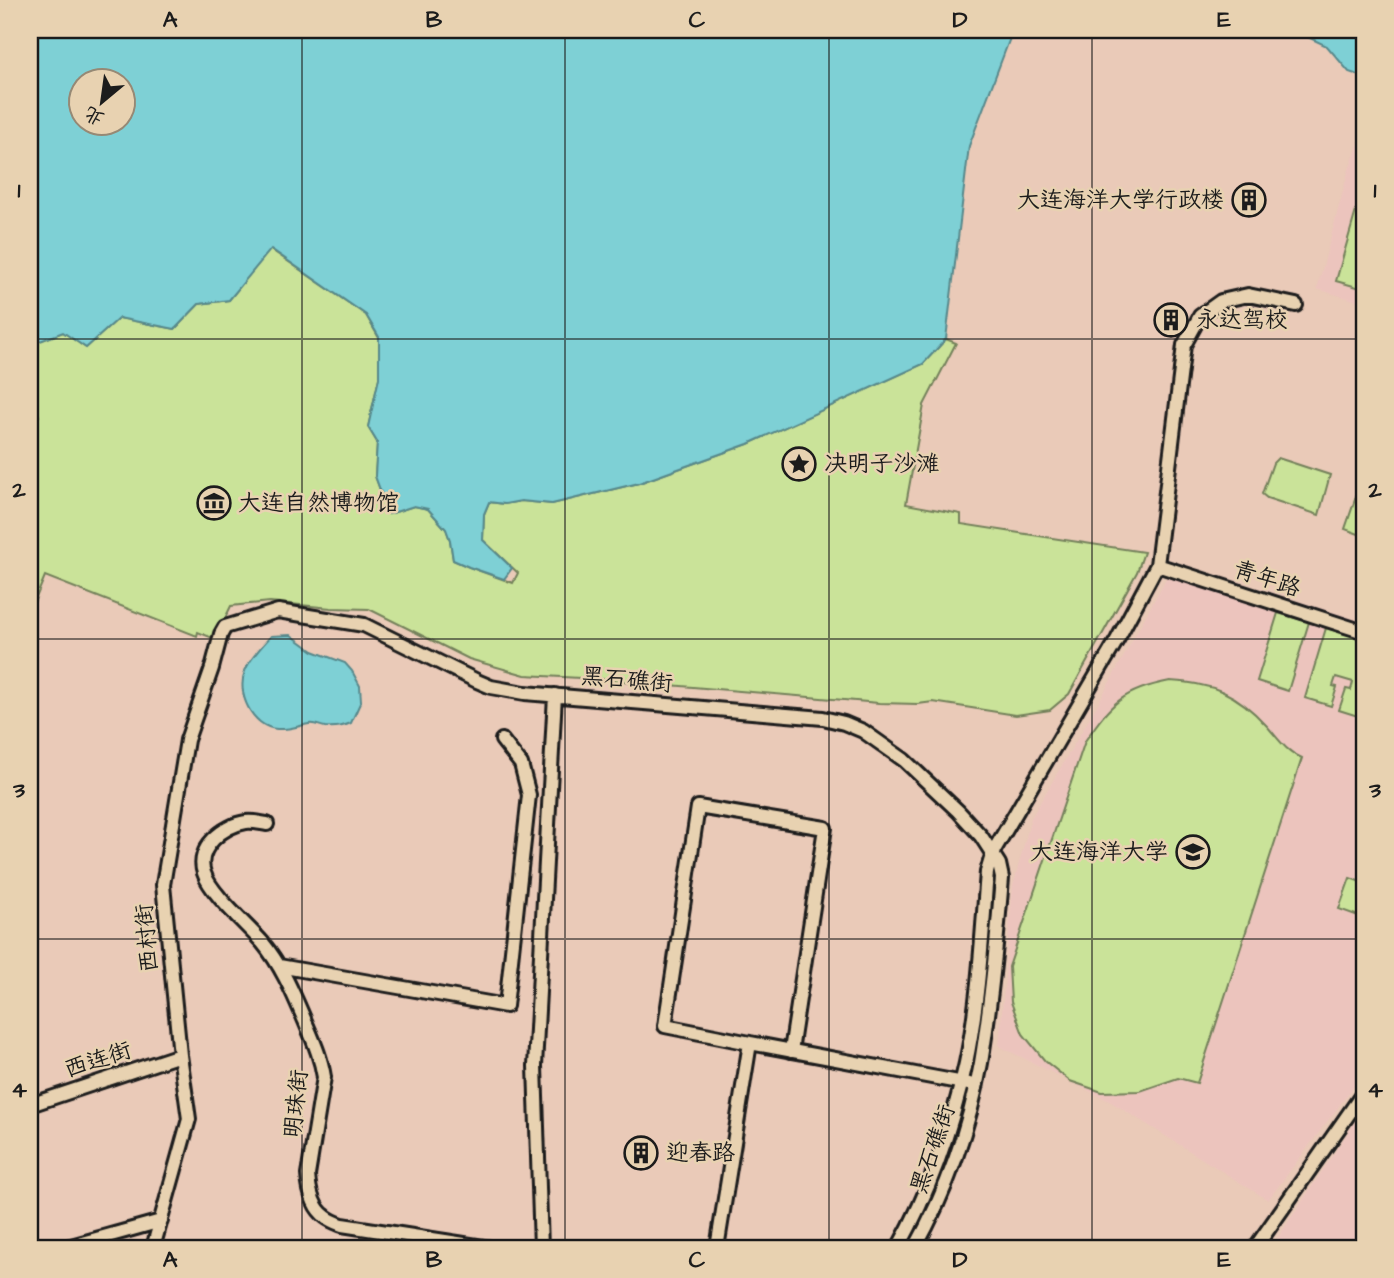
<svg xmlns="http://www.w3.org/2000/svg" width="1394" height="1278" viewBox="0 0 1394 1278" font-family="'Architects Daughter','LXGW WenKai TC',sans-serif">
<rect width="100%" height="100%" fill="#eacab8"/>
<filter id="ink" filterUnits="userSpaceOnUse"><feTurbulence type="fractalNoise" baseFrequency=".0143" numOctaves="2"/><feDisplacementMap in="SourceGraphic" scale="14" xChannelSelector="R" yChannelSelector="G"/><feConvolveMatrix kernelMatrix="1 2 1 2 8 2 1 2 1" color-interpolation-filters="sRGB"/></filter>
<g filter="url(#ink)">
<path fill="#ecc4bd" d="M 1364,134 L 1364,303 L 1317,289 L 1348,172 L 1359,143 Z
M 1175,562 L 1364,622 L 1364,1073 L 1268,1200 L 1111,1102 L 999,1046 L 1013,886 L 1031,818 L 1100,700 Z
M 1364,1108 L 1364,1248 L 1271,1248 Z"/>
<path fill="#cae399" stroke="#73805a" stroke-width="2" d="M 1364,183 L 1364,289 L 1336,281 Z
M 270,249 L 366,315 L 379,338 L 379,378 L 368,427 L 377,442 L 375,476 L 389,514 L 414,506 L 428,509 L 446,529 L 450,540 L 453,560 L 469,567 L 513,583 L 518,573 L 483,540 L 484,514 L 489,502 L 504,504 L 521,501 L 552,504 L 639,483 L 748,444 L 923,364 L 946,339 L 956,343 L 924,405 L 906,504 L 961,514 L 961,524 L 1144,552 L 1137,572 L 1069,694 L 1050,710 L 1016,715 L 933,702 L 918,704 L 879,703 L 599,679 L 525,675 L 469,659 L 369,609 L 331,608 L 270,602 L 231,606 L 215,639 L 198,632 L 197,636 L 45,576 L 30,612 L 30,423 L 39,416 L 30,398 L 30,353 L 32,344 L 63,332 L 86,348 L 119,318 L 175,329 L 199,304 L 229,300 Z
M 1278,458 L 1330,475 L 1319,515 L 1267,498 L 1262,494 L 1273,463 Z
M 1362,479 L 1364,480 L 1364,536 L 1345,529 Z
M 1278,613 L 1309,622 L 1288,691 L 1257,681 Z
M 1326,628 L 1364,639 L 1364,718 L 1339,710 L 1346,689 L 1351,690 L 1353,682 L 1336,677 L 1333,686 L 1337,687 L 1331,706 L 1305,698 Z
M 1170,681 C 1212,683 1237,693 1266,725 C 1278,738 1285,751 1302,758 L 1197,1083 L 1178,1078 L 1140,1091 L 1102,1092 L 1070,1081 L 1045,1061 L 1023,1034 L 1011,1002 L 1009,967 L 1085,741 C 1111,703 1123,690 1170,681 Z
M 1350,878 L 1364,883 L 1364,918 L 1339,909 Z"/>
<path fill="#7ed0d5" stroke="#57888b" stroke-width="2" fill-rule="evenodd" d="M 30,30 L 1013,30 L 969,146 L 946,339 L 923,364 L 748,444 L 639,483 L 552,504 L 521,501 L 505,504 L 489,502 L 484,514 L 483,540 L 512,568 L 504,579 L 469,567 L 453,560 L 450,540 L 446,529 L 428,509 L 414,506 L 389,514 L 375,476 L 377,442 L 368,427 L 379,378 L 379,337 L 366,315 L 271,249 L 229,300 L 199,304 L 175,329 L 119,318 L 86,348 L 63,332 L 32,344 L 30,353 ZM 80,80 L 122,80 L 122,122 L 80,122 Z
M 1293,30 L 1364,30 L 1364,77 L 1349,72 L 1327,46 Z
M 291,635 L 313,651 L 345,663 L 352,671 L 360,686 L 361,701 L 351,723 C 342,727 335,728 325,727 C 319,726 315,723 309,724 C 298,726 289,730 277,729 C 252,727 236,693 245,671 C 250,658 262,646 271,636 Z"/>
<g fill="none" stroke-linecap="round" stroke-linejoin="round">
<defs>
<path id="street" d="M 1157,565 L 1364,632
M 267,824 C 260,823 252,821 246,822 C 224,825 195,848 204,873 C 210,893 247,925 262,942 C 282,966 293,993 305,1021 C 313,1040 321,1057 324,1077 L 308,1175 C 309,1190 313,1208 326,1217 C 331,1221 337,1223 342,1225 L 490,1248
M 279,966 L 506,1006 L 529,795 L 521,764 L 502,740
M 750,1043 L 665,1026 L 698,807 L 825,828 L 791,1051
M 30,1105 L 180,1055
M 64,1248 L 161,1221
M 153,1248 L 189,1119 L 180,1055 L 163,885 L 187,740 L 212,668 L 221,634 L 225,627 L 278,611 L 364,625 L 477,681 L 491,687 L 525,693 L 823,718 L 844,723 L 863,731 L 904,760 L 958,811 L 981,836 L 999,864 L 1002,878 C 997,940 991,1002 981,1063 C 970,1126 946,1193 915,1248
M 541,1248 L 535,1066 L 555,695
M 717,1248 L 750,1043 L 969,1084
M 898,1248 C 930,1191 952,1127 966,1063 C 979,1001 982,936 987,872 L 993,852 L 1117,640 L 1157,565 L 1184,345 L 1200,316 L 1221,301 L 1248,295 L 1296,305
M 1255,1248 L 1364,1092"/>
</defs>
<use href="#street" stroke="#1c1c1c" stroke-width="18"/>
<use href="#street" stroke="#e8d2b1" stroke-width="12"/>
</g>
</g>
<path fill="none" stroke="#1c1c1c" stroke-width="2" stroke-opacity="0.55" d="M 302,30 L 302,1248M 565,30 L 565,1248M 829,30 L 829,1248M 1092,30 L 1092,1248M 30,339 L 1364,339M 30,639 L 1364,639M 30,939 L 1364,939"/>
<defs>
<symbol id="building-ring" viewBox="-11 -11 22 22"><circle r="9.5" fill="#e8d2b1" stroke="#1c1c1c" stroke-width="1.5"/><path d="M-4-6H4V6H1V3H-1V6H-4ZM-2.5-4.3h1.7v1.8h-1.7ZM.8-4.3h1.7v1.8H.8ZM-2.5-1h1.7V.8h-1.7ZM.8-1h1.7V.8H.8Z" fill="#1c1c1c"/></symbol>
<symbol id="sight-ring" viewBox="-11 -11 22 22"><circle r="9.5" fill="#e8d2b1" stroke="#1c1c1c" stroke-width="1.5"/><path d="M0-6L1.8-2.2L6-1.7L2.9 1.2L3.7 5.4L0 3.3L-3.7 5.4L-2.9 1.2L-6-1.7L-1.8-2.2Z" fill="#1c1c1c"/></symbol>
<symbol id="museum-ring" viewBox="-11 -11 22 22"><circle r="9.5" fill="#e8d2b1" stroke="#1c1c1c" stroke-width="1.5"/><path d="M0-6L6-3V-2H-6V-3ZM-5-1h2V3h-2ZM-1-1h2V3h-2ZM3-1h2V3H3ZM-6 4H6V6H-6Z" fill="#1c1c1c"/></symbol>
<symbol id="university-ring" viewBox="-11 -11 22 22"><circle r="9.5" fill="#e8d2b1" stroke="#1c1c1c" stroke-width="1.5"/><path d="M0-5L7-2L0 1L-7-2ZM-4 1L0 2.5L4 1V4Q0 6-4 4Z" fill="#1c1c1c"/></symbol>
</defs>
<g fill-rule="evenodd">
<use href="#building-ring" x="1230" y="181" width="38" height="38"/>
<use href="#building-ring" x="1152" y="301" width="38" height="38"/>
<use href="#sight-ring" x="780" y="445" width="38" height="38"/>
<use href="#museum-ring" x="195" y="484" width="38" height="38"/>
<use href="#university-ring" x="1174" y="833" width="38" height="38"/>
<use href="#building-ring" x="622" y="1134" width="38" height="38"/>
</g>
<g text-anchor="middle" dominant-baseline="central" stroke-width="5" stroke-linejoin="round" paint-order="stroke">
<g font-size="23" fill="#1c1c1c" stroke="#e8d2b1" text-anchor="start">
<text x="1224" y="200" text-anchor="end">大连海洋大学行政楼</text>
<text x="1196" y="320">永达驾校</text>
<text x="824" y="464">决明子沙滩</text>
<text x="238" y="503">大连自然博物馆</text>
<text x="1168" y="852" text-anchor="end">大连海洋大学</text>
<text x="666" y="1153">迎春路</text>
</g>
<g font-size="23" fill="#1c1c1c" stroke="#e8d2b1">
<text transform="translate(1267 579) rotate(18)">青年路</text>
<text transform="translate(627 680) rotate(5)">黑石礁街</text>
<text transform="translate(147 938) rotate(-95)">西村街</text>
<text transform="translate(98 1060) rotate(-18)">西连街</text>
<text transform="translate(296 1104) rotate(-84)">明珠街</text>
<text transform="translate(933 1149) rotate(-71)">黑石礁街</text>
</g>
</g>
<rect width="1394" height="1278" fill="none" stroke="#e8d2b1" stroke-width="77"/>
<g transform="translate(102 102) rotate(209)"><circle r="33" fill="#e8d2b1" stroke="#968975" stroke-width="2"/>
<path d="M0-5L12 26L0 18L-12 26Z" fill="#1c1c1c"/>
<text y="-10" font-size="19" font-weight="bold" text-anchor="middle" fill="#1c1c1c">北</text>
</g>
<rect x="38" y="38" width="1318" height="1202" fill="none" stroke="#1c1c1c" stroke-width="2.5"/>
<g font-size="23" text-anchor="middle" font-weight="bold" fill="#1c1c1c">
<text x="170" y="27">A</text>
<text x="434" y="27">B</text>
<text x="697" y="27">C</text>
<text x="960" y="27">D</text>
<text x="1224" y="27">E</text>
<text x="19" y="197">1</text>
<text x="1375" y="197">1</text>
<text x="19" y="497">2</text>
<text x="1375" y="497">2</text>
<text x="19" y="797">3</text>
<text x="1375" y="797">3</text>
<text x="19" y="1097">4</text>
<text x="1375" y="1097">4</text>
<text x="170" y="1267">A</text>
<text x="434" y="1267">B</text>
<text x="697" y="1267">C</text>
<text x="960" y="1267">D</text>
<text x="1224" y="1267">E</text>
</g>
</svg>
